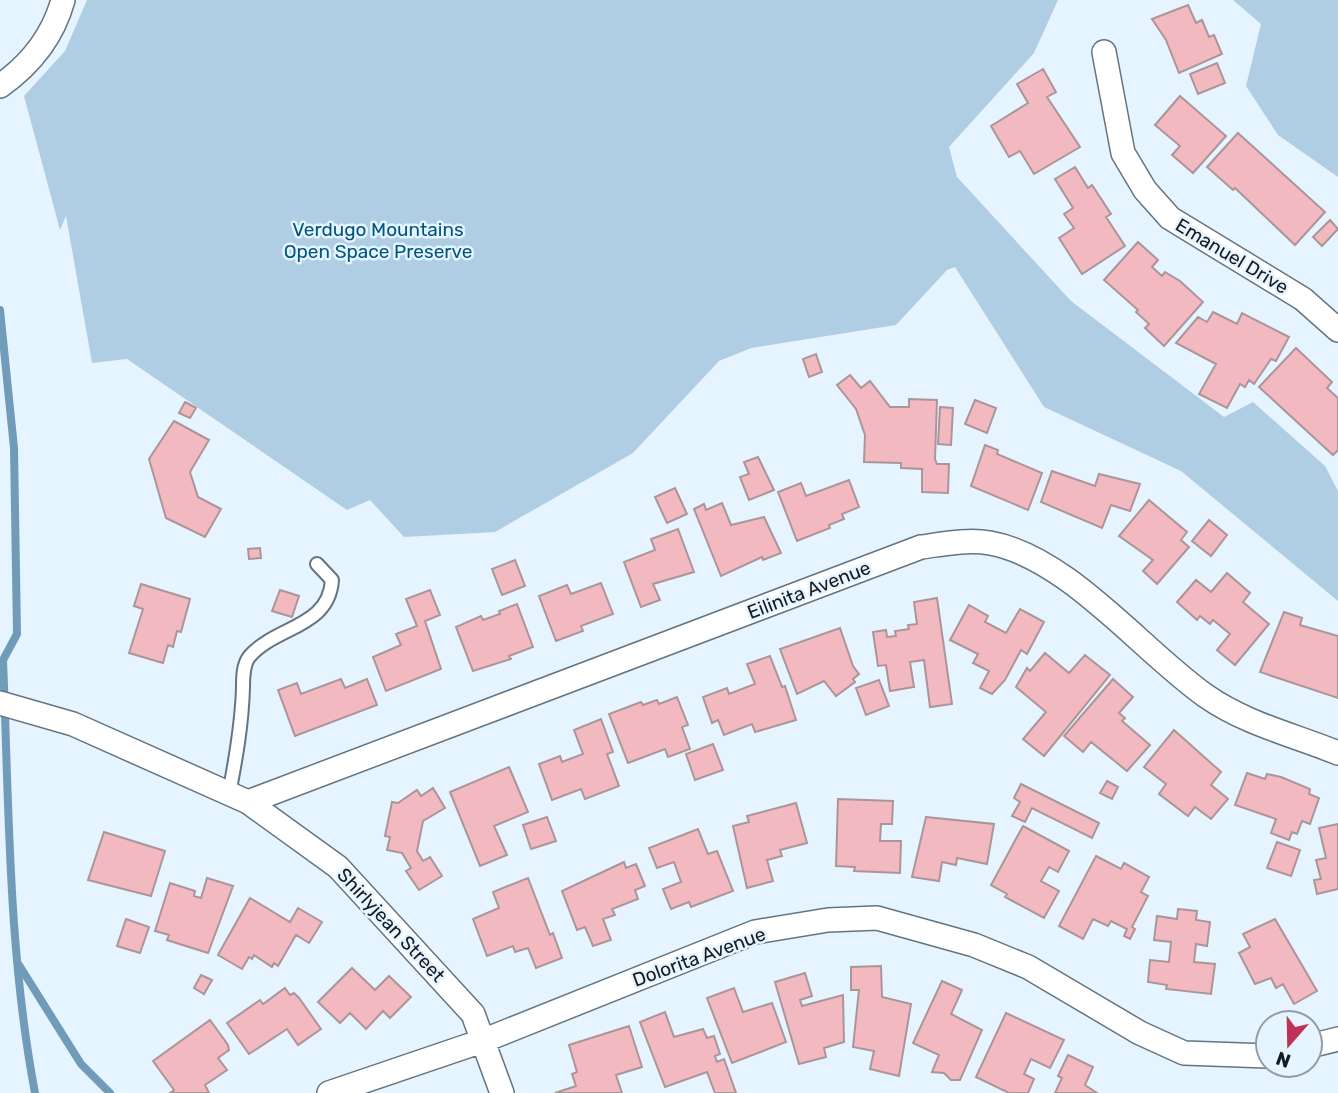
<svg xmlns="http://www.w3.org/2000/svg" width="1338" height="1093" viewBox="0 0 1338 1093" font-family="Rubik,sans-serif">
<rect width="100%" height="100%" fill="#e5f4ff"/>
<path fill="#afcee3" d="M 87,0 L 1058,0 L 1034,53 L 949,147 L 957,177 L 1071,301 L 1224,417 L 1253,402 L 1325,466 L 1338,491 L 1338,601 L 1181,471 L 1044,407 L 955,267 L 947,270 L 896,325 L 751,348 L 719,361 L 633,453 L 495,532 L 404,537 L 370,500 L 347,510 L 127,359 L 92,363 L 66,216 L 60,230 L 24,96 L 65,51 Z
M 1233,0 L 1338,0 L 1338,177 L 1278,135 L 1246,86 L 1261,24 Z"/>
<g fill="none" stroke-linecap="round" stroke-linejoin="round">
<path stroke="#709cba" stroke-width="8" d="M 0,310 L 14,448 L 17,634 L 3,660 C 9,804 8,951 35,1093
M 19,965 L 81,1064 L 110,1093"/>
</g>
<path fill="#f2b9c1" stroke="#ac9598" stroke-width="2" d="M 1188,5 L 1196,23 L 1202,20 L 1209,37 L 1214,35 L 1222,54 L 1179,73 L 1166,40 L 1152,19 Z
M 1217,63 L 1225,83 L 1198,94 L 1190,74 Z
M 1043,69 L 1056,92 L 1047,97 L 1080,147 L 1034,174 L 1020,151 L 1009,157 L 991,126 L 1028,103 L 1017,84 Z
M 1180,96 L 1226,136 L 1193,173 L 1172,155 L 1180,146 L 1155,125 Z
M 1238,133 L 1325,212 L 1295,245 L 1235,188 L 1233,190 L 1207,167 Z
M 1075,167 L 1088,188 L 1092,185 L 1111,214 L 1106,217 L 1125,246 L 1082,274 L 1059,238 L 1074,228 L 1064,214 L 1073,208 L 1055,179 Z
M 1330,220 L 1338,229 L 1322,246 L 1313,237 Z
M 1138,242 L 1158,260 L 1152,267 L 1162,276 L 1165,272 L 1180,281 L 1203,302 L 1164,346 L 1145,328 L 1149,324 L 1136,312 L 1138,310 L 1104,280 Z
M 1213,312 L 1237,324 L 1242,313 L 1289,337 L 1276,361 L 1271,359 L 1254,384 L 1249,380 L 1245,387 L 1240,384 L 1227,408 L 1199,394 L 1216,364 L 1176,343 L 1198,317 L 1207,322 Z
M 1296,348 L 1332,382 L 1327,388 L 1338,398 L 1338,450 L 1333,455 L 1259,387 Z
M 816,354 L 822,372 L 809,377 L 803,359 Z
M 850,375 L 861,388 L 870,381 L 890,407 L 909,407 L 909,399 L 937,400 L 935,459 L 937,464 L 949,464 L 948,493 L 922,492 L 922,469 L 901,468 L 901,463 L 864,462 L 865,435 L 856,409 L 837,385 Z
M 975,400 L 996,408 L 987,433 L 965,424 Z
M 185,402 L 196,408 L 190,418 L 179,413 Z
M 940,407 L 953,408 L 951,445 L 938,444 Z
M 174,421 L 209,440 L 190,472 L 198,497 L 221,509 L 205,537 L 166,518 L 149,459 Z
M 985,445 L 998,450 L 997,454 L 1042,473 L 1028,510 L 971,486 Z
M 758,457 L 774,490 L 749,500 L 740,477 L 749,474 L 744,462 Z
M 1052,471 L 1095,486 L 1099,474 L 1140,484 L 1130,511 L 1111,505 L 1102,528 L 1041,502 Z
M 849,480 L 859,507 L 842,514 L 844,519 L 829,525 L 830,528 L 797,541 L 778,492 L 801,483 L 806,496 Z
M 675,488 L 687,514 L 667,523 L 655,497 Z
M 1149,500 L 1187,532 L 1181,540 L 1189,547 L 1157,584 L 1143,571 L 1153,560 L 1119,536 Z
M 722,503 L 731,525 L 764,517 L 781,553 L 763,560 L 762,557 L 721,576 L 694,509 L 704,504 L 706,510 Z
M 1209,520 L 1227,535 L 1211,556 L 1192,541 Z
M 678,529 L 694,572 L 653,584 L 660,600 L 641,607 L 624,562 L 655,550 L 651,539 Z
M 260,548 L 261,558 L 249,559 L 248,549 Z
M 515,560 L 525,586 L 502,595 L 492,569 Z
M 1227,573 L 1250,593 L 1243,602 L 1269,624 L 1235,665 L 1217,650 L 1230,634 L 1213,620 L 1210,624 L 1200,616 L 1197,620 L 1177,602 L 1196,580 L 1211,592 Z
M 601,583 L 613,614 L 581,626 L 583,631 L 556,641 L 539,596 L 567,585 L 571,594 Z
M 141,584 L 190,599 L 181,632 L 177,631 L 173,647 L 168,645 L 163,663 L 129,653 L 143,609 L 134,606 Z
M 280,590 L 299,596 L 292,617 L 272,611 Z
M 430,590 L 440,615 L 425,621 L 441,669 L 386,691 L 373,657 L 401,645 L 396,634 L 417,626 L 406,599 Z
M 937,598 L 952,704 L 930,707 L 924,660 L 910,662 L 914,687 L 890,691 L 886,665 L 878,666 L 873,632 L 886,630 L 887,637 L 896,636 L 895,631 L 909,629 L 908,625 L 917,624 L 914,602 Z
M 517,604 L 533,647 L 509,656 L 511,659 L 473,671 L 456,627 L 481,616 L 483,620 L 500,614 L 499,611 Z
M 969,605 L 988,616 L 985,622 L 1006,633 L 1020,609 L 1044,622 L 1027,654 L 1021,650 L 1005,680 L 992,694 L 980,688 L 989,671 L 973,663 L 978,654 L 950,640 Z
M 1284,612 L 1302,618 L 1300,625 L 1338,636 L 1338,698 L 1260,672 Z
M 840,628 L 853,666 L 859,674 L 853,679 L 855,682 L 836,696 L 824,681 L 797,694 L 780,649 Z
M 1045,653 L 1069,673 L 1085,655 L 1110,675 L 1044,756 L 1023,739 L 1046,712 L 1016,687 L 1027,668 L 1030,671 Z
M 770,656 L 782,687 L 785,686 L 796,720 L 755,732 L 752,724 L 724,735 L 718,720 L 712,723 L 703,697 L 727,688 L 729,694 L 755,684 L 747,664 Z
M 341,679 L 345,688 L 367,679 L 377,705 L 295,736 L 278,690 L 297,683 L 301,694 Z
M 1113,679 L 1133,697 L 1119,713 L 1125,718 L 1122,721 L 1150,745 L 1127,771 L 1091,742 L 1083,752 L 1064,736 Z
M 879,680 L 889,706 L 866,715 L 856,688 Z
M 677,697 L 688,725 L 682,727 L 690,749 L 668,757 L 665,749 L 628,763 L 609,714 L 641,702 L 643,705 L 657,700 L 659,704 Z
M 601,719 L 613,752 L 607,754 L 619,786 L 585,799 L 581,789 L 552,800 L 539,764 L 560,756 L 562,762 L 583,754 L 574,730 Z
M 1174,730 L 1221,772 L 1211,785 L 1228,799 L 1211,819 L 1195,807 L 1188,816 L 1159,794 L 1166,784 L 1144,767 Z
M 713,744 L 723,770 L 695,780 L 686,754 Z
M 509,767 L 528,812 L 494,826 L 507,855 L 480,866 L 450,792 Z
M 1247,773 L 1265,779 L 1267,774 L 1281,777 L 1310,789 L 1309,794 L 1319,798 L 1310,824 L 1302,821 L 1297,834 L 1292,832 L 1289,840 L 1271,833 L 1276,819 L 1235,805 Z
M 1107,781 L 1118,787 L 1112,799 L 1100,793 Z
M 1021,784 L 1099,823 L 1092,838 L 1032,808 L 1025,822 L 1012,816 L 1020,802 L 1014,798 Z
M 433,788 L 445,808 L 423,821 L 417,851 L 423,861 L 430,857 L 442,876 L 419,890 L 406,871 L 411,868 L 402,853 L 387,850 L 390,837 L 385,836 L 392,802 L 398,803 L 417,790 L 421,796 Z
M 838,799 L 893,801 L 892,824 L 881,824 L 880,841 L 901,841 L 900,873 L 854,871 L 855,867 L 836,866 Z
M 796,803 L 807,843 L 780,850 L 782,856 L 767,860 L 773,881 L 747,888 L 733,826 L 749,822 L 747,816 Z
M 547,817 L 556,841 L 531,849 L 523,825 Z
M 926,817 L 994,824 L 987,864 L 957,858 L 956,865 L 942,862 L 939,881 L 912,877 Z
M 1338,824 L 1338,889 L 1317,894 L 1314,880 L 1321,879 L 1316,860 L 1326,858 L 1319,828 Z
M 1023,826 L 1069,851 L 1058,872 L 1049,867 L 1041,881 L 1059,891 L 1044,918 L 1005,897 L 1007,894 L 991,885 Z
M 698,829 L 708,854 L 717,851 L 733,891 L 691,907 L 689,902 L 671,909 L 663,889 L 681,882 L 674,862 L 657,868 L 649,848 Z
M 104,832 L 165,851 L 151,896 L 88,880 Z
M 1277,842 L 1300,850 L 1291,876 L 1267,868 Z
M 1096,856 L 1121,869 L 1124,863 L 1149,877 L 1141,892 L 1148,896 L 1132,927 L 1135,929 L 1130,939 L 1124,936 L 1127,929 L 1111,921 L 1108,926 L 1093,919 L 1083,939 L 1059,926 Z
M 624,862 L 626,868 L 636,864 L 645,886 L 635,890 L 638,899 L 612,909 L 615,915 L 603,919 L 611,940 L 593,946 L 585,927 L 577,930 L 562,891 Z
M 207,878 L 233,886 L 208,953 L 167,940 L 169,935 L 155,931 L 170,883 L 195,891 L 194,896 L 201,898 Z
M 528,878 L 550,935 L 553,933 L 562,958 L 536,968 L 528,948 L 515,952 L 513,946 L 487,956 L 473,919 L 499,908 L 493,892 Z
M 250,898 L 290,922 L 298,908 L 322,922 L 309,943 L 296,935 L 278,966 L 274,963 L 272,967 L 254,955 L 252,959 L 249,957 L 242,969 L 218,955 Z
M 1178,909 L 1197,911 L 1196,920 L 1210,922 L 1207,946 L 1196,944 L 1194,962 L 1215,964 L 1211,994 L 1166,989 L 1167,985 L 1148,982 L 1150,960 L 1169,962 L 1171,942 L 1154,940 L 1157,916 L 1177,919 Z
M 126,919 L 149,927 L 140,953 L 117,946 Z
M 1275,919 L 1317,991 L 1294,1004 L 1283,984 L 1276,988 L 1271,978 L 1255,984 L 1239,953 L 1250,947 L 1243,934 Z
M 881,966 L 882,997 L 911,1004 L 899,1076 L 870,1069 L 874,1051 L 853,1047 L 859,990 L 851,990 L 851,967 Z
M 352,968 L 375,990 L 389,976 L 411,997 L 390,1018 L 383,1011 L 366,1029 L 350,1013 L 340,1023 L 318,1002 Z
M 805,973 L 812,996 L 800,1000 L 802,1006 L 843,995 L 844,1042 L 824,1048 L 826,1057 L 799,1064 L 775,982 Z
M 201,975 L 212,980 L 204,994 L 194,988 Z
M 942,981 L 962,990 L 951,1014 L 982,1030 L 960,1080 L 951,1080 L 944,1073 L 932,1072 L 939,1055 L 913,1043 Z
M 285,988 L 290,995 L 294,993 L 299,998 L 321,1029 L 298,1045 L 287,1029 L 249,1054 L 227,1023 L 260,1000 L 263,1004 Z
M 734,988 L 743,1012 L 772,1003 L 786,1042 L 732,1063 L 707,998 Z
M 665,1012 L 674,1037 L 703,1029 L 707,1038 L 714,1036 L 720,1054 L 715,1056 L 717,1062 L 724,1059 L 736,1093 L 715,1093 L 707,1072 L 665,1087 L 640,1022 Z
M 1006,1013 L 1064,1040 L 1050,1068 L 1031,1059 L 1024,1074 L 1034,1079 L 1028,1093 L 1009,1093 L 976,1077 Z
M 210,1020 L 228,1045 L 229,1050 L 218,1058 L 227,1070 L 205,1085 L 209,1093 L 170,1093 L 174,1090 L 153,1061 Z
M 629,1026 L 642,1067 L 616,1075 L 622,1093 L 555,1093 L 576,1086 L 572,1074 L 577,1072 L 569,1045 Z
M 1068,1055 L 1093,1067 L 1085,1085 L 1097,1093 L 1055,1093 L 1062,1078 L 1058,1076 Z"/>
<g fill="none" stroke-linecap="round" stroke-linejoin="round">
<defs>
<path id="service" d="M 229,794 C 236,758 242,724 243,687 C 243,678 243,665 249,657 C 275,626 329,628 332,580 L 317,564"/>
<path id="minor" d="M 1104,52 L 1123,153 L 1145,190 L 1170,218 L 1303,299 L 1338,330
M 0,86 C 30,65 53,36 63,0
M 0,703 L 73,724 L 248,802 L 338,867 L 473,1014 L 502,1093
M 248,802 L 921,547 C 943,544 968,539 990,543 C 1068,557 1142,651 1206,696 C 1246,724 1294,735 1338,753
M 1310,1046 L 1338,1039
M 329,1093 L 485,1040 L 755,932 L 828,920 L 877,918 L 974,945 L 1028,967 L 1140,1033 L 1184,1053 L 1268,1056"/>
</defs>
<use href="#service" stroke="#647581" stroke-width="16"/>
<use href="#minor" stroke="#647581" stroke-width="26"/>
<use href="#service" stroke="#fff" stroke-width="12"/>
<use href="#minor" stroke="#fff" stroke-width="23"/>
</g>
<g text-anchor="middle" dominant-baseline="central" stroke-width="5" stroke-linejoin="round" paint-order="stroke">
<g font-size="19" fill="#00557d" stroke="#e5f4ff">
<text x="378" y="229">Verdugo Mountains<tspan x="378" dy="22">Open Space Preserve</tspan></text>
</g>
<g font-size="19" fill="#151b20" stroke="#e5f4ff">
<text transform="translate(1232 256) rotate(31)">Emanuel Drive</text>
<text transform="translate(809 590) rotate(-21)">Eilinita Avenue</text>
<text transform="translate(391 925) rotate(47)">Shirlyjean Street</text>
<text transform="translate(699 957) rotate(-20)">Dolorita Avenue</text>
</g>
</g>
<g transform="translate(1289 1044) rotate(200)"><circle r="33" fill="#e5f4ff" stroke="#929da6" stroke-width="2"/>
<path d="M0-5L12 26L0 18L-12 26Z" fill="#c03158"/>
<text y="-10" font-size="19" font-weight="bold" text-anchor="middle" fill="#151b20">N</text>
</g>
</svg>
